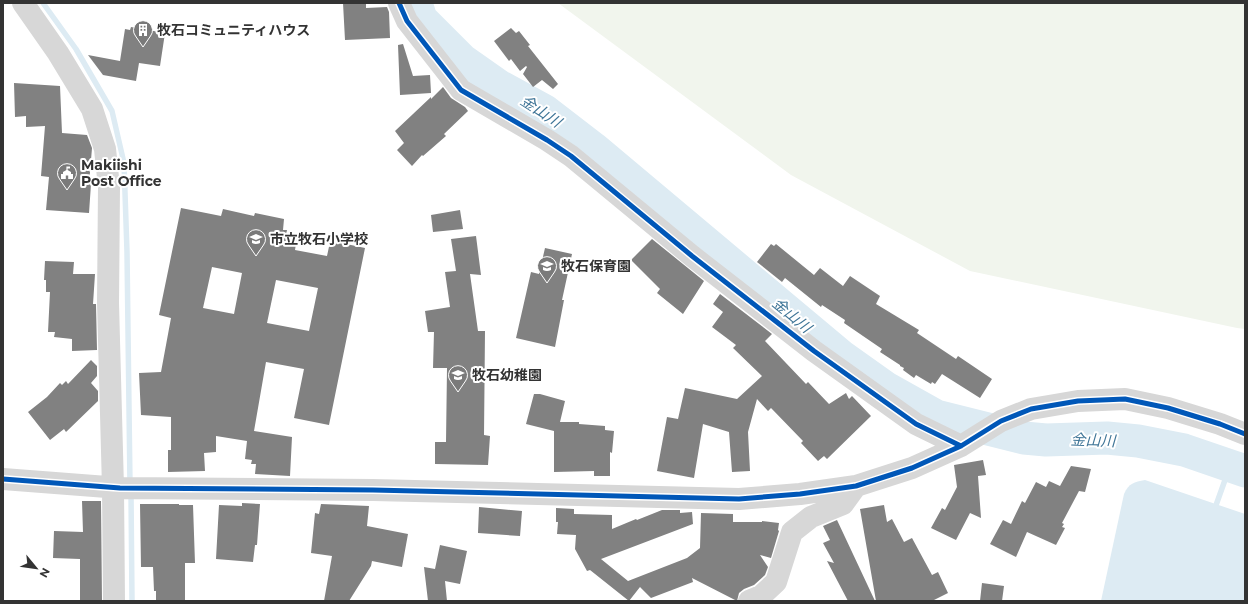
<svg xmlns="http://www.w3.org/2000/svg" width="1248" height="604" viewBox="0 0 1248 604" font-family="Montserrat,'Noto Sans JP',sans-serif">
<rect width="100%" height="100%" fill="#fff"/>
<path fill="#f1f5ed" d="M 558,3 L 1245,3 L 1245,329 L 1237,328 L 970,271 L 791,175 Z"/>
<path fill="#ddebf3" d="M 1145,480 L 1245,514 L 1245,601 L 1101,601 L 1124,494 C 1129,483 1134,482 1145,480 Z"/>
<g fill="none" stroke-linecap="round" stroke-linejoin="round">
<path stroke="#ddebf3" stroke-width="5.5" d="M 43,3 L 76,49 L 112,111 L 124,163 L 127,252 L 130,485
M 131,493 L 132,601
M 1215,508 L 1230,466"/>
<path stroke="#ddebf3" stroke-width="33" d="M 416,3 L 421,19 L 462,60 L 499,86 L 545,111 L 593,148 L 841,356 L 886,388 L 936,416 L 1024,438 L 1046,440 L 1107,438 L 1138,441 L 1184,450 L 1245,471"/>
</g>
<path fill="#818181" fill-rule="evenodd" d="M 343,3 L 366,3 L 366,8 L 387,7 L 389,12 L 390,38 L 345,40 Z
M 131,27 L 165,33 L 160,66 L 139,63 L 136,81 L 103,75 L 88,55 L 120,61 L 125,29 L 130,30 Z
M 511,28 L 516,33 L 519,31 L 530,45 L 528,46 L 558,84 L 553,89 L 542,80 L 533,87 L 523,74 L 527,67 L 526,66 L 520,71 L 511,59 L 509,61 L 494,41 Z
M 403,44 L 413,76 L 430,75 L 431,93 L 400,95 L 398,45 Z
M 14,83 L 60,86 L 62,133 L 87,135 L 92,148 L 89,184 L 91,184 L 89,213 L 46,210 L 49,177 L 41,176 L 45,126 L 26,127 L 26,116 L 15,117 Z
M 443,87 L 451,98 L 465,107 L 468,111 L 444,134 L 446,136 L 423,156 L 422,155 L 412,166 L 397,150 L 404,143 L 395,131 L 431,97 L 431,99 Z
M 181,208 L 221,216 L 223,209 L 254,216 L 255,213 L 284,219 L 283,230 L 287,230 L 286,235 L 297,237 L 295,250 L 327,256 L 330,242 L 336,244 L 337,242 L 365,248 L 329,425 L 294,418 L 304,369 L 266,362 L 254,431 L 292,437 L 290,476 L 255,474 L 256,464 L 251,464 L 252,460 L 245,459 L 247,441 L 216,436 L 216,452 L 204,453 L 205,471 L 168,472 L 168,450 L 171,450 L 171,417 L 141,415 L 139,373 L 161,372 L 171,318 L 159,315 ZM 212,267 L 242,273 L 234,314 L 203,308 ZM 276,280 L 318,288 L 309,331 L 267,323 Z
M 460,210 L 463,229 L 433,232 L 431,215 Z
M 476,236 L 481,275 L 470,274 L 478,331 L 485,331 L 484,435 L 490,436 L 488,465 L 435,464 L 435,442 L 446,442 L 447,368 L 433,368 L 434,332 L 428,332 L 425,311 L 450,307 L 445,272 L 456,271 L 451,239 Z
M 652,239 L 704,281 L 683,314 L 657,293 L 660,289 L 631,260 Z
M 771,244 L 774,246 L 776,244 L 814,275 L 820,268 L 843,286 L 850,276 L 880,296 L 876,304 L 919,330 L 917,333 L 956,359 L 958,356 L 992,379 L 980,398 L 942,374 L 935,384 L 932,382 L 931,384 L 916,375 L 914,378 L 903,370 L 904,368 L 900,366 L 900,365 L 880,352 L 882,349 L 844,323 L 845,320 L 822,305 L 821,307 L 785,278 L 782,282 L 757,262 Z
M 545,248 L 572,254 L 562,300 L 564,300 L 555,347 L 516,338 L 531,272 L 539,274 Z
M 45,261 L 74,262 L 73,274 L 95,274 L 93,304 L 96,304 L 97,350 L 72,351 L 72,339 L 54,337 L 55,332 L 48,332 L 50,292 L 46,292 L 46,280 L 44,280 Z
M 720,294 L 772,334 L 765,341 L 806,384 L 808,382 L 829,404 L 846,393 L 849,399 L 852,396 L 871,416 L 827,459 L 824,456 L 818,461 L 801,443 L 803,441 L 771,408 L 768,411 L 757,399 L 748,432 L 750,471 L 732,472 L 729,432 L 703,424 L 694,478 L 657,471 L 667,417 L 678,419 L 685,388 L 737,399 L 762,376 L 733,348 L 736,345 L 712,327 L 723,312 L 713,304 Z
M 91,360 L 97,366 L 97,376 L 91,383 L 98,391 L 98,401 L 66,432 L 64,429 L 50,440 L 28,412 L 47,397 L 60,383 L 62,385 L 66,381 L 68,384 Z
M 534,394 L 540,394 L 565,401 L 560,422 L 579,422 L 579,424 L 605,426 L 605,430 L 614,431 L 612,453 L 610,452 L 610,476 L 594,476 L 594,471 L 554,472 L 554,431 L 526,424 Z
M 983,460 L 986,475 L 978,476 L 981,518 L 970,513 L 956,540 L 931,528 L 942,508 L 945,510 L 957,487 L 954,465 Z
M 1071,466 L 1091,469 L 1085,492 L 1079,491 L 1062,523 L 1064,524 L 1062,527 L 1065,528 L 1056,545 L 1027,532 L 1016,557 L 990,544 L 1003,520 L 1011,524 L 1022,501 L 1025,503 L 1036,482 L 1046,487 L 1049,481 L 1060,486 Z
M 82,501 L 101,501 L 102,601 L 80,601 L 80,559 L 53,558 L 54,531 L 83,532 Z
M 242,503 L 260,504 L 257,545 L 255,545 L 253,562 L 216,559 L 219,505 L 242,506 Z
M 140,504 L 179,504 L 179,505 L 193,505 L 195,563 L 185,563 L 185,601 L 156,601 L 156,591 L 154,591 L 153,567 L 141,567 Z
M 321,504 L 369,506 L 367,526 L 408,534 L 402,567 L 372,561 L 371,566 L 349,601 L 324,601 L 332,556 L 311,553 L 315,513 L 319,514 Z
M 884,505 L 887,522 L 892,519 L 904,542 L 912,538 L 932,575 L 938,572 L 948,593 L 932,601 L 876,601 L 860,509 Z
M 479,507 L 522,511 L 520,536 L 478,533 Z
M 556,508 L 574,509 L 574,514 L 612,515 L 612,529 L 636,519 L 637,520 L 662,510 L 680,510 L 680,513 L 692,512 L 693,524 L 601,559 L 628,581 L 687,558 L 700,548 L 701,513 L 733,514 L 733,522 L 762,522 L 762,521 L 779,523 L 778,530 L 779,531 L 771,558 L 760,555 L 768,567 L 765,575 L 754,585 L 744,589 L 739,593 L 737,601 L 692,578 L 693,582 L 651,598 L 640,587 L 629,601 L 590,570 L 587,571 L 575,549 L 576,535 L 557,534 L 558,522 L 556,522 Z
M 837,520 L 875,601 L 848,601 L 827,561 L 834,563 L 823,543 L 830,540 L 823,526 Z
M 440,545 L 467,551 L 460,584 L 445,581 L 447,601 L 428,601 L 424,567 L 435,569 Z
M 982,583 L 1004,586 L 1002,601 L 980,601 Z"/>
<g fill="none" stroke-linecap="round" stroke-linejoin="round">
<path stroke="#d7d7d7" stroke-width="22" d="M 23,3 L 58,53 L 92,109 L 105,149 L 109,187 L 108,303 L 113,488 L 114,601
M 399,3 L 407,21 L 461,90 L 547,140 L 571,156 L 692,256 L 814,351 L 916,424 L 961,446
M 3,479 L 120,488 L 373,490 L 739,499 L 800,494 L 856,486 L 912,468 L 961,446 L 1001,421 L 1031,409 L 1078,401 L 1125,399 L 1168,408 L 1220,424 L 1245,434
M 749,601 L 761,596 L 776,582 L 792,532 L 811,517 L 843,504 L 856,486"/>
<defs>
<path id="cycleway" d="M 399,3 L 407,21 L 461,90 L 547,140 L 571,156 L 692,256 L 814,351 L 916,424 L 961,446
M 3,479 L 120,488 L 373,490 L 739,499 L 800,494 L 856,486 L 912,468 L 961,446 L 1001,421 L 1031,409 L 1078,401 L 1125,399 L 1168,408 L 1220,424 L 1245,434"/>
</defs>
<use href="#cycleway" stroke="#fff" stroke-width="8"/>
<use href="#cycleway" stroke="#0057b8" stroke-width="5"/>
</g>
<defs>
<symbol id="building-pin" viewBox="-11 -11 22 30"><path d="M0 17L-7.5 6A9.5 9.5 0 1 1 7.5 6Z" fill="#7a7a7a" stroke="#fff"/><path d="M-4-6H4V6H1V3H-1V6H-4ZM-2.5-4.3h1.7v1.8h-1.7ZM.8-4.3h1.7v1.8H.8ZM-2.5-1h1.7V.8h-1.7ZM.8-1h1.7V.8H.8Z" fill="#fff"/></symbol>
<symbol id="civic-pin" viewBox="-11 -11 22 30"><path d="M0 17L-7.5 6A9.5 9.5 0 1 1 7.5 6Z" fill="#7a7a7a" stroke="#fff"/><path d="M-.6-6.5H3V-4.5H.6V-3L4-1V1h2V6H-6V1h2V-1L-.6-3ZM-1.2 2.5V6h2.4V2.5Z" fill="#fff"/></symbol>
<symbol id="school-pin" viewBox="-11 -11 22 30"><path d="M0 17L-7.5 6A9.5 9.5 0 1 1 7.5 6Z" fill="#7a7a7a" stroke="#fff"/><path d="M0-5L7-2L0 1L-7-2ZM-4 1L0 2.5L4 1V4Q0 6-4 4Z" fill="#fff"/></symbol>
</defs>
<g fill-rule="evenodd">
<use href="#building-pin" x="132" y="19" width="22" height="30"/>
<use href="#civic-pin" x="56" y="162" width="22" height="30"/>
<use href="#school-pin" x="245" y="228" width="22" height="30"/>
<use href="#school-pin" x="536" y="255" width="22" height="30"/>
<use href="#school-pin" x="447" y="364" width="22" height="30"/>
</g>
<g text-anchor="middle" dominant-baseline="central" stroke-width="4" stroke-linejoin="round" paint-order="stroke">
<g font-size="14" font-weight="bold" fill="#333" stroke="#fff" text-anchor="start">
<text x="157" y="30">牧石コミュニティハウス</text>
<text x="81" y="165">Makiishi<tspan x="81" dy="16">Post Office</tspan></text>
<text x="270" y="239">市立牧石小学校</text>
<text x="561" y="266">牧石保育園</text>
<text x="472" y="375">牧石幼稚園</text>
</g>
<g font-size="15" font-style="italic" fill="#3f7597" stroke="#fff">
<text transform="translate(541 111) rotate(33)">金山川</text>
<text transform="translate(792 315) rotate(40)">金山川</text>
<text transform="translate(1093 440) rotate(2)">金山川</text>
</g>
</g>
<rect width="1248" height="604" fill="none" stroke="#333333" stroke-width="8"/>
<g transform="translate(36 568) rotate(119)" stroke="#ffffff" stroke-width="3" paint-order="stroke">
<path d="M0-3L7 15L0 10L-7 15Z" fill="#333333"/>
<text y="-6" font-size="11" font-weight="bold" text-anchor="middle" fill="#333333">N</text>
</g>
</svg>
